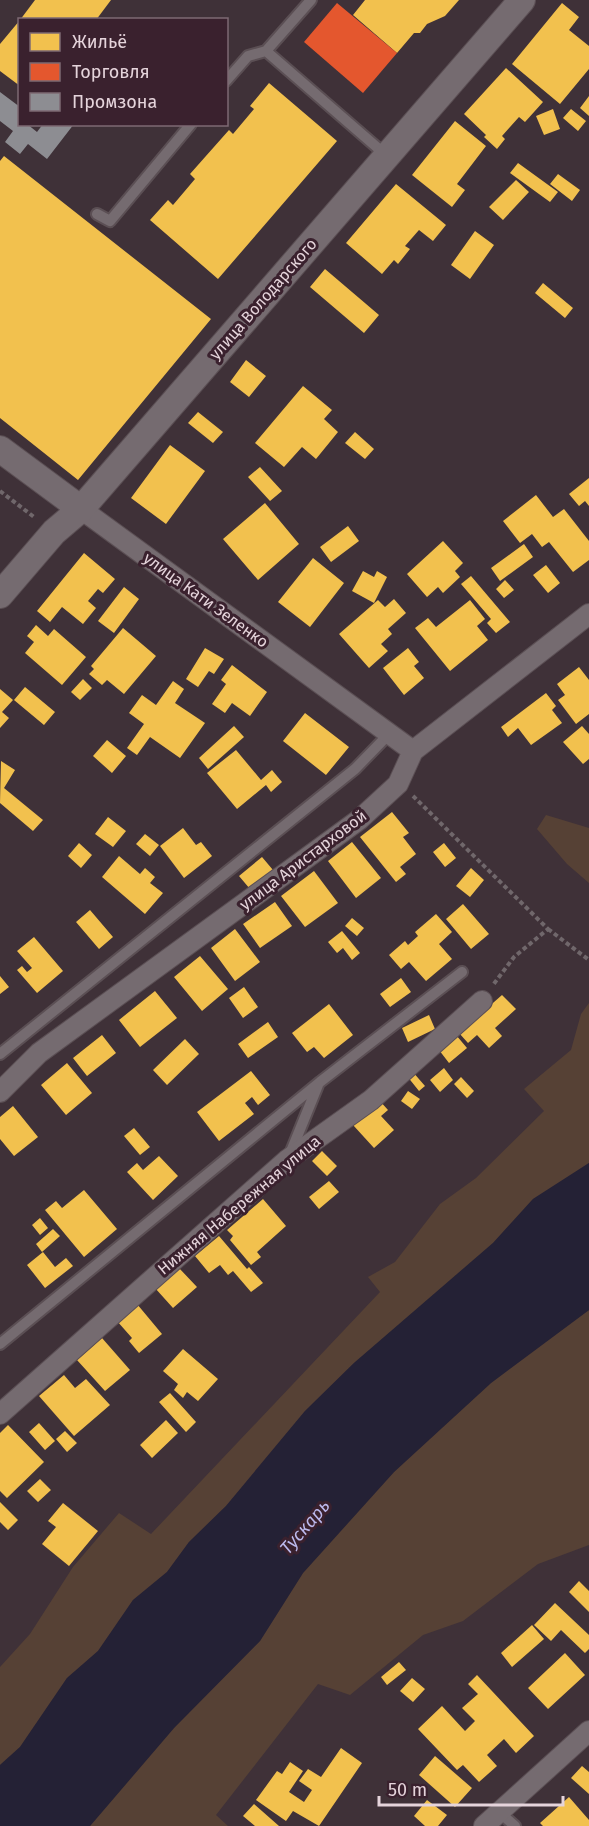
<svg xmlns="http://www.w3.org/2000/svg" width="589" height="1826" viewBox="0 0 589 1826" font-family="'Fira Sans',sans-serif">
<rect width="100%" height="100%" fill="#3f3138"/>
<path fill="#564135" d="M 546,815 L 589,828 L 589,883 L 567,864 L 537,829 Z
M 589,1003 L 589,1163 L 533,1199 L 493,1243 L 354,1363 L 305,1411 L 226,1506 L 189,1542 L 167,1572 L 133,1600 L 98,1651 L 67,1678 L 20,1747 L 0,1765 L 0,1667 L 30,1634 L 73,1567 L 119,1513 L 151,1534 L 380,1292 L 368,1277 L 395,1262 L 440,1204 L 476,1178 L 544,1111 L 524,1089 L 571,1050 L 581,1014 Z
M 589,1310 L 589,1545 L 538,1564 L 463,1621 L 423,1635 L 350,1695 L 318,1684 L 216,1815 L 228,1826 L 90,1826 L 174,1728 L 260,1641 L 303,1573 L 394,1472 L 491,1383 Z"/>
<path fill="#242135" d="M 589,1163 L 589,1310 L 491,1383 L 394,1472 L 303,1573 L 260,1641 L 174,1728 L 90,1826 L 0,1826 L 0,1765 L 20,1747 L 67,1678 L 98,1651 L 133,1600 L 167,1572 L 189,1542 L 226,1506 L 305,1411 L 354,1363 L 493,1243 L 533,1199 Z"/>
<path fill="#f2c14e" d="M 35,0 L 111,0 L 96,20 L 20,20 Z
M 365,0 L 459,0 L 445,16 L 427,24 L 420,33 L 414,33 L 397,53 L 353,15 Z
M 562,3 L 579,17 L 569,30 L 589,46 L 589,69 L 560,104 L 512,64 Z
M 20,20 L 20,86 L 0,71 L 0,44 Z
M 506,68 L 543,102 L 525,122 L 519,117 L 502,136 L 505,139 L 497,149 L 484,137 L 486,135 L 464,114 Z
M 269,83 L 337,141 L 218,279 L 150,220 L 168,200 L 173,205 L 195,179 L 190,174 L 229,130 L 233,134 L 254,109 L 250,106 Z
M 589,96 L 589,116 L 580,108 Z
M 553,109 L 560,129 L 544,135 L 536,116 Z
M 571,109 L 586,121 L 578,131 L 563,118 Z
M 455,121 L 486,146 L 457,184 L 465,190 L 452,207 L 412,175 Z
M 4,156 L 211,319 L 78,480 L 0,418 L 0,161 Z
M 518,163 L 558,192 L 550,202 L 510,173 Z
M 558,174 L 580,190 L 572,201 L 550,184 Z
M 516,180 L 529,192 L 503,220 L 489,207 Z
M 396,184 L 446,225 L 433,241 L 419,230 L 405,246 L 410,249 L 398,264 L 394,260 L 382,274 L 346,243 Z
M 475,231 L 494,245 L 470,279 L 451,265 Z
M 325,269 L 379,315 L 364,333 L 310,287 Z
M 543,283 L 573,308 L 565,318 L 535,293 Z
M 246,360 L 266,376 L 249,397 L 230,382 Z
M 303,386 L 332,410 L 324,419 L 338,432 L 316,459 L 302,447 L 284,467 L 255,443 Z
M 198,412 L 223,432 L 213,443 L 188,423 Z
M 355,432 L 374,449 L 365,459 L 345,443 Z
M 170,445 L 205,471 L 166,524 L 131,498 Z
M 260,467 L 282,491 L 270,501 L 248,477 Z
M 589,478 L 589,506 L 585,501 L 579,506 L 569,494 Z
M 536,495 L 553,517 L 564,509 L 589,541 L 589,560 L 573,572 L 549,542 L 542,547 L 532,534 L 520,543 L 503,521 Z
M 265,503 L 299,544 L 258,580 L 223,539 Z
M 348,526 L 359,541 L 331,562 L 320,547 Z
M 443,541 L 463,563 L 455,571 L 460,577 L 443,593 L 438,587 L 427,597 L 407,574 Z
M 524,544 L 533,557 L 500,581 L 491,568 Z
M 84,553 L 115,579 L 103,593 L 98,589 L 88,601 L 96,608 L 83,624 L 62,607 L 50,622 L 37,611 Z
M 313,558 L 344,583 L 310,627 L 278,602 Z
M 546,565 L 560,583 L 548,593 L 533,575 Z
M 363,571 L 374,577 L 377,571 L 387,577 L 374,603 L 352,591 Z
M 471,576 L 510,622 L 496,633 L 487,623 L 491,619 L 461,584 Z
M 505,580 L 514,590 L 504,598 L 496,589 Z
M 124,587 L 139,599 L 114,633 L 98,621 Z
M 394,599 L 406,613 L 388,629 L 392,634 L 381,644 L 388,651 L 369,668 L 339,634 L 378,600 L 385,607 Z
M 470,600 L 485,619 L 477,626 L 488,640 L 450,671 L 415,628 L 428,618 L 436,627 Z
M 36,625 L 48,636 L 54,629 L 86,657 L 62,685 L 25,653 L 34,642 L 27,636 Z
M 123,628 L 156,656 L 124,694 L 107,680 L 102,685 L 89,674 L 94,669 L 91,666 Z
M 205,648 L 224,659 L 214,674 L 209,671 L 198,687 L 186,679 Z
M 408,648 L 419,662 L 414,666 L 424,678 L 404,695 L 383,668 Z
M 232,665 L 267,692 L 250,716 L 232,703 L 225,713 L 212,704 L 226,684 L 221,680 Z
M 579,667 L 589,680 L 589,714 L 576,724 L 558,700 L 565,695 L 557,684 Z
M 83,679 L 92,688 L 80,700 L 71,692 Z
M 173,681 L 184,689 L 175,703 L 205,723 L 180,758 L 150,737 L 137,755 L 127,748 L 144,724 L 129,713 L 142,695 L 156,705 Z
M 25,687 L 55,712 L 44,725 L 14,700 Z
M 0,689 L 13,700 L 2,712 L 9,718 L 0,728 Z
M 546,693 L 556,706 L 552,710 L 562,723 L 531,745 L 518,728 L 508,737 L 501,727 Z
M 305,713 L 349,747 L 326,775 L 283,741 Z
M 234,726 L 244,737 L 208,769 L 199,758 Z
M 582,726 L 589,734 L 589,759 L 583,764 L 563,742 Z
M 107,740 L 126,756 L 112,773 L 93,756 Z
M 236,750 L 261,780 L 272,770 L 282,782 L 271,792 L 266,785 L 237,809 L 207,773 Z
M 1,761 L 15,770 L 4,788 L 43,820 L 33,831 L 0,803 Z
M 392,812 L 409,833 L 403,837 L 416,854 L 400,867 L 406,874 L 396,882 L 360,837 Z
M 108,817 L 126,831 L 113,847 L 95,834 Z
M 183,828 L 196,845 L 201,842 L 212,856 L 184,878 L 160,846 Z
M 145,834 L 159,845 L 150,856 L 136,844 Z
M 352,842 L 381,878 L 356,898 L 328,861 Z
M 79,843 L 92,855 L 81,868 L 68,856 Z
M 444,843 L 456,858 L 445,867 L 433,852 Z
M 119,856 L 140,874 L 145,868 L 155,877 L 150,883 L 163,893 L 145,914 L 102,877 Z
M 262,857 L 273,870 L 250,889 L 239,876 Z
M 471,868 L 484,880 L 470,897 L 456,886 Z
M 314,871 L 338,903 L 305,927 L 281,896 Z
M 275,902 L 292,926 L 260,948 L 243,924 Z
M 463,904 L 489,934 L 471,949 L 446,919 Z
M 90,910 L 113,937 L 99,949 L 76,922 Z
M 436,914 L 452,932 L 439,944 L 452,959 L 426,981 L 409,962 L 401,969 L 389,955 L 405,941 L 408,945 L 418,936 L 415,932 Z
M 352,918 L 364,928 L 357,936 L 345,926 Z
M 235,929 L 260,962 L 235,981 L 211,948 Z
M 342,931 L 360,953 L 352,960 L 343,948 L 337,953 L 328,942 Z
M 34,937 L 63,971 L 37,993 L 17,970 L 22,966 L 27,972 L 32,968 L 17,951 Z
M 200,956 L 228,989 L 202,1011 L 174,977 Z
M 0,976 L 9,987 L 0,994 Z
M 401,978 L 411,992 L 390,1007 L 380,994 Z
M 244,987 L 258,1007 L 243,1018 L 229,998 Z
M 155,991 L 177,1018 L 140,1047 L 119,1020 Z
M 502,995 L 516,1009 L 495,1028 L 502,1036 L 489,1048 L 477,1035 L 468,1043 L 459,1033 Z
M 329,1004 L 353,1035 L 324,1058 L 314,1047 L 307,1052 L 292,1033 Z
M 429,1015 L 435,1029 L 408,1042 L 402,1028 Z
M 268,1022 L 278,1037 L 248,1058 L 238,1044 Z
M 102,1035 L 116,1053 L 87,1076 L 73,1058 Z
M 456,1035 L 467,1048 L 449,1063 L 439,1050 Z
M 185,1039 L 199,1054 L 167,1085 L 153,1070 Z
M 67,1063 L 92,1093 L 66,1115 L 41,1085 Z
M 444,1068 L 453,1080 L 440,1092 L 430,1080 Z
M 251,1071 L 270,1095 L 258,1105 L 252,1097 L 245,1103 L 254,1114 L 219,1141 L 197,1112 Z
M 412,1071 L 425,1086 L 419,1091 L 407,1076 Z
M 461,1077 L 474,1091 L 467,1098 L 454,1084 Z
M 408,1091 L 420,1099 L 412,1109 L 401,1101 Z
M 379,1100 L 388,1110 L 381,1116 L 394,1130 L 374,1148 L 353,1125 Z
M 13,1106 L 38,1137 L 14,1156 L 0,1139 L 0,1117 Z
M 134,1128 L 150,1147 L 140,1155 L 124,1136 Z
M 322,1151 L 337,1166 L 327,1176 L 312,1161 Z
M 159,1156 L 178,1176 L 153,1200 L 127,1172 L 137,1163 L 143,1170 Z
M 329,1181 L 339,1192 L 319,1209 L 309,1197 Z
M 84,1190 L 117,1229 L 84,1257 L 45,1210 L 56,1201 L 62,1208 Z
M 263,1199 L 286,1226 L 257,1252 L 261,1257 L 251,1265 L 230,1240 L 233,1236 L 227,1230 Z
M 40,1218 L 48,1228 L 40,1235 L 32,1225 Z
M 53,1229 L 60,1236 L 42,1252 L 36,1244 Z
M 219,1236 L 247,1269 L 249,1267 L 263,1283 L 251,1292 L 233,1271 L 228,1275 L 220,1265 L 209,1273 L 195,1256 Z
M 43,1252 L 55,1267 L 66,1258 L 73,1266 L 45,1288 L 27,1265 Z
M 179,1268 L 197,1287 L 173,1308 L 155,1288 Z
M 137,1304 L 162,1334 L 139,1353 L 129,1341 L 132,1338 L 117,1321 Z
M 102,1338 L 130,1370 L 105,1391 L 77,1360 Z
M 183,1349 L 218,1379 L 198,1401 L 187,1392 L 183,1398 L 174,1390 L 178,1384 L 163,1371 Z
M 64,1375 L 75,1388 L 86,1379 L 110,1405 L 74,1436 L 39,1396 Z
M 170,1393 L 196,1422 L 186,1432 L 159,1402 Z
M 166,1420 L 178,1433 L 152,1458 L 140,1445 Z
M 39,1423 L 55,1441 L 45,1450 L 29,1432 Z
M 8,1425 L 44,1462 L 7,1498 L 0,1491 L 0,1433 Z
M 65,1431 L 77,1443 L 67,1452 L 56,1439 Z
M 40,1479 L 51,1490 L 38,1502 L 27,1491 Z
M 0,1502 L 18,1520 L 8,1530 L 0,1522 Z
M 63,1503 L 98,1531 L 69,1566 L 42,1544 L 56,1527 L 48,1521 Z
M 579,1581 L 589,1591 L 589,1612 L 569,1592 Z
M 555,1603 L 589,1635 L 589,1649 L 585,1653 L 561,1630 L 551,1641 L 534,1625 Z
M 532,1625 L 544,1639 L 512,1667 L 501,1653 Z
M 565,1653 L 585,1675 L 548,1709 L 528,1688 Z
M 399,1662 L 406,1670 L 387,1685 L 381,1677 Z
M 477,1675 L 534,1736 L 516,1753 L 504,1739 L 487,1755 L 497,1766 L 479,1782 L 463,1765 L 457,1770 L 418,1729 L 442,1706 L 465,1731 L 475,1721 L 462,1708 L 478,1694 L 468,1684 Z
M 412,1678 L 425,1689 L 413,1702 L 400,1691 Z
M 341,1748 L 362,1763 L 319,1826 L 293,1811 L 286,1821 L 256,1800 L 277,1771 L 282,1774 L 290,1762 L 303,1771 L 289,1792 L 304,1802 L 312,1790 L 299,1781 L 308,1769 L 321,1777 Z
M 435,1756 L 472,1788 L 455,1807 L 419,1775 Z
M 582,1766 L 589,1772 L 589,1794 L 571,1778 Z
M 569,1797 L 589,1820 L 589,1826 L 543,1826 L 540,1823 Z
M 427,1800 L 447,1815 L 438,1826 L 425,1826 L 414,1816 Z
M 254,1804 L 279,1826 L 255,1826 L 243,1816 Z"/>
<path fill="#e4572e" d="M 337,3 L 397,53 L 363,93 L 304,42 Z"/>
<path fill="#8d8d92" d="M 0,92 L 20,107 L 20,124 L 27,124 L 37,132 L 43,124 L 74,124 L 47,159 L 28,144 L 20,154 L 5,142 L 13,131 L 0,121 Z"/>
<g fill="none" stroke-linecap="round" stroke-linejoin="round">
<defs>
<path id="service" d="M 311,0 L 266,51 L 387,156
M 226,81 L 248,56 L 266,51
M 97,214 L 110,221 L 191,124
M 0,1054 L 355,769 L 389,734
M 290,1154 L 318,1085
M 0,1344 L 320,1082 L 462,972
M 499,1812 L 515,1826"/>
<path id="minor" d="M 81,509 L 413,751
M 0,1092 L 39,1053 L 360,819 L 398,784 L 413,751 L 589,614
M 0,1414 L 287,1160 L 371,1100 L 482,1001
M 484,1826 L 589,1731"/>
<path id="tertiary" d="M 0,449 L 81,509
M 0,595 L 54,532 L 81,509 L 522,0"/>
</defs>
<use href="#service" stroke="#5b4f54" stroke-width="14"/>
<use href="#minor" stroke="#5b4f54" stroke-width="22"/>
<use href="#tertiary" stroke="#5b4f54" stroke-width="28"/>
<path stroke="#70676b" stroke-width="4" stroke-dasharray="4.5 3" stroke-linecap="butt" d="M 0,491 L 34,517
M 413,796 L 548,929 L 514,957 L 493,985
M 548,929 L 589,960"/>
<use href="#service" stroke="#756b70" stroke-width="10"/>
<use href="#minor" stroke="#756b70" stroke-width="20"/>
<use href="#tertiary" stroke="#756b70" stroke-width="26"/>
</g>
<g text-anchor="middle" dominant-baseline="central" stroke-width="6" stroke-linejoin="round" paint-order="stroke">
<g font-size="16" fill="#e5d4db" stroke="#3a212e">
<text transform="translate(263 299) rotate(-49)">улица Володарского</text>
<text transform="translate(206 600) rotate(36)">улица Кати Зеленко</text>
<text transform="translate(303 860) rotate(-37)">улица Аристарховой</text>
<text transform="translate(239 1205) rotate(-40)">Нижняя Набережная улица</text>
</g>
<g font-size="18" font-style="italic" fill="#bcb9ed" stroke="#3a212e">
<text transform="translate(305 1527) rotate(-49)">Тускарь</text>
</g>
</g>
<rect x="18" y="18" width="210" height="108" fill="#3a212e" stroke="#7e6973" stroke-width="1.5"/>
<rect x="30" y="33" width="30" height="18" fill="#f2c14e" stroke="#7e6973" stroke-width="1.5"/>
<text x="72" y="48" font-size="18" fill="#e5d4db">Жильё</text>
<rect x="30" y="63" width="30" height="18" fill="#e4572e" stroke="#7e6973" stroke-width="1.5"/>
<text x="72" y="78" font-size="18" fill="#e5d4db">Торговля</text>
<rect x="30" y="93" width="30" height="18" fill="#8d8d92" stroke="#7e6973" stroke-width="1.5"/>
<text x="72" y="108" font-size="18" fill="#e5d4db">Промзона</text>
<path d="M379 1796v9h184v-9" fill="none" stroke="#e5d4db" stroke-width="3"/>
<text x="388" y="1796" font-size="18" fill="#e5d4db" stroke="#3a212e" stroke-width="4.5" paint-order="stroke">50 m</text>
</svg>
